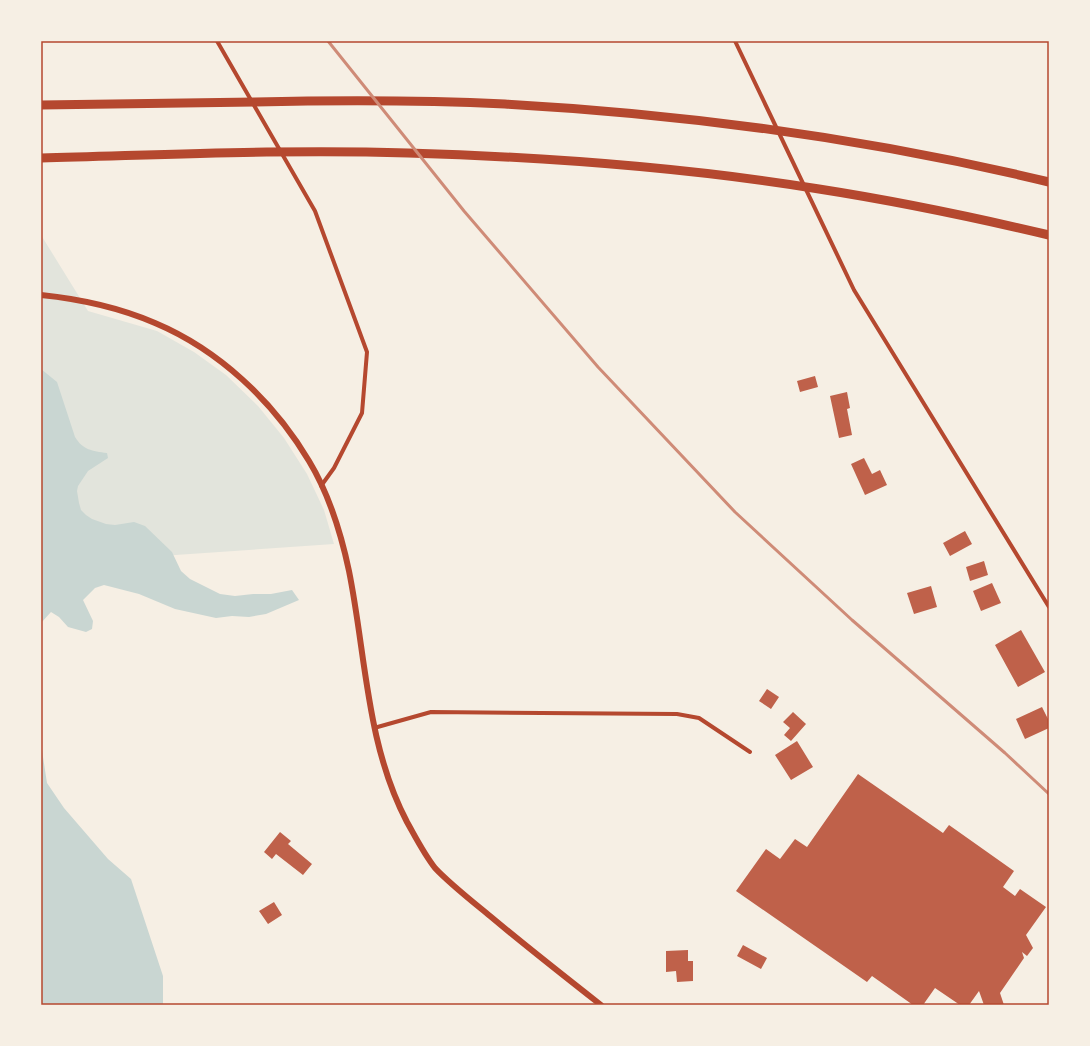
<svg xmlns="http://www.w3.org/2000/svg" width="1090" height="1046" viewBox="0 0 1090 1046" font-family="'Nunito Sans',sans-serif">
<rect width="100%" height="100%" fill="#f6efe4"/>
<path fill="#e2e4dc" d="M 41,235 L 88,311 L 157,331 L 194,352 L 226,375 L 258,406 L 284,438 L 307,474 L 324,510 L 334,544 L 117,559 L 41,592 Z"/>
<path fill="#c9d6d2" d="M 41,369 L 57,382 L 75,437 C 83,450 92,451 107,453 L 108,458 L 88,471 L 78,486 L 77,491 L 79,503 L 81,510 L 86,515 L 92,519 L 106,524 L 115,525 L 134,522 L 145,526 L 172,552 L 181,571 L 190,579 L 220,594 L 235,596 L 253,594 L 271,594 L 292,590 L 299,600 L 266,614 L 249,617 L 232,616 L 216,618 L 175,609 L 139,594 L 104,585 L 95,588 L 83,600 L 93,621 L 92,629 L 86,632 L 68,627 L 59,617 L 51,612 L 41,623 Z
M 41,744 L 47,783 L 64,808 L 108,859 L 131,879 L 163,976 L 163,1005 L 41,1005 Z"/>
<path fill="#bf614a" d="M 815,376 L 818,387 L 800,392 L 797,381 Z
M 847,392 L 850,408 L 847,409 L 852,435 L 839,438 L 830,396 Z
M 864,458 L 872,474 L 880,470 L 887,485 L 865,495 L 851,464 Z
M 965,531 L 972,544 L 950,556 L 943,543 Z
M 984,561 L 988,575 L 970,581 L 966,567 Z
M 992,583 L 1001,603 L 981,611 L 973,591 Z
M 931,586 L 937,607 L 914,614 L 907,593 Z
M 1021,630 L 1045,672 L 1018,687 L 995,645 Z
M 767,689 L 779,697 L 771,709 L 759,701 Z
M 1042,707 L 1049,721 L 1049,728 L 1025,739 L 1016,719 Z
M 793,712 L 806,724 L 791,741 L 784,735 L 790,728 L 783,722 Z
M 797,741 L 813,767 L 791,780 L 775,755 Z
M 858,774 L 943,833 L 949,825 L 1014,871 L 1003,887 L 1015,896 L 1020,889 L 1046,907 L 1026,935 L 1033,948 L 1027,956 L 1022,952 L 1024,958 L 1000,993 L 1004,1005 L 984,1005 L 979,991 L 969,1005 L 960,1005 L 935,988 L 923,1005 L 913,1005 L 872,976 L 867,982 L 736,891 L 766,849 L 780,859 L 795,839 L 807,847 Z
M 280,832 L 291,841 L 288,844 L 312,864 L 303,875 L 276,854 L 272,859 L 264,852 Z
M 274,902 L 282,915 L 268,924 L 259,911 Z
M 743,945 L 767,958 L 761,969 L 737,956 Z
M 688,950 L 688,961 L 693,961 L 693,981 L 677,982 L 676,971 L 666,972 L 666,951 Z"/>
<g fill="none" stroke-linecap="round" stroke-linejoin="round">
<path stroke="#b5482f" stroke-width="4" d="M 217,41 L 315,211 L 367,352 L 362,413 L 334,468 L 321,486
M 735,41 L 854,290 L 1049,607
M 374,728 L 431,712 L 677,714 L 699,718 L 750,752"/>
<path stroke="#b5482f" stroke-width="6" d="M 41,295 C 80,299 118,307 155,323 C 219,350 273,401 309,461 C 329,494 341,533 349,571 C 366,655 366,744 407,822 C 416,838 424,854 435,868 C 450,884 473,902 490,916 C 527,947 564,976 601,1005"/>
<path stroke="#b5482f" stroke-width="9" d="M 41,105 C 112,104 184,103 255,102 C 338,100 422,100 505,104 C 688,114 870,139 1049,182
M 41,158 C 163,155 286,149 408,153 C 545,157 683,167 819,189 C 896,201 973,217 1049,235"/>
<path stroke="#cf8b77" stroke-width="3" d="M 328,41 L 464,211 L 598,367 L 735,512 L 852,620 L 1005,753 L 1049,794"/>
</g>
<rect width="1090" height="1046" fill="none" stroke="#f6efe4" stroke-width="84"/>
<rect x="42" y="42" width="1006" height="962" fill="none" stroke="#b5482f" stroke-width="1.5"/>
</svg>
